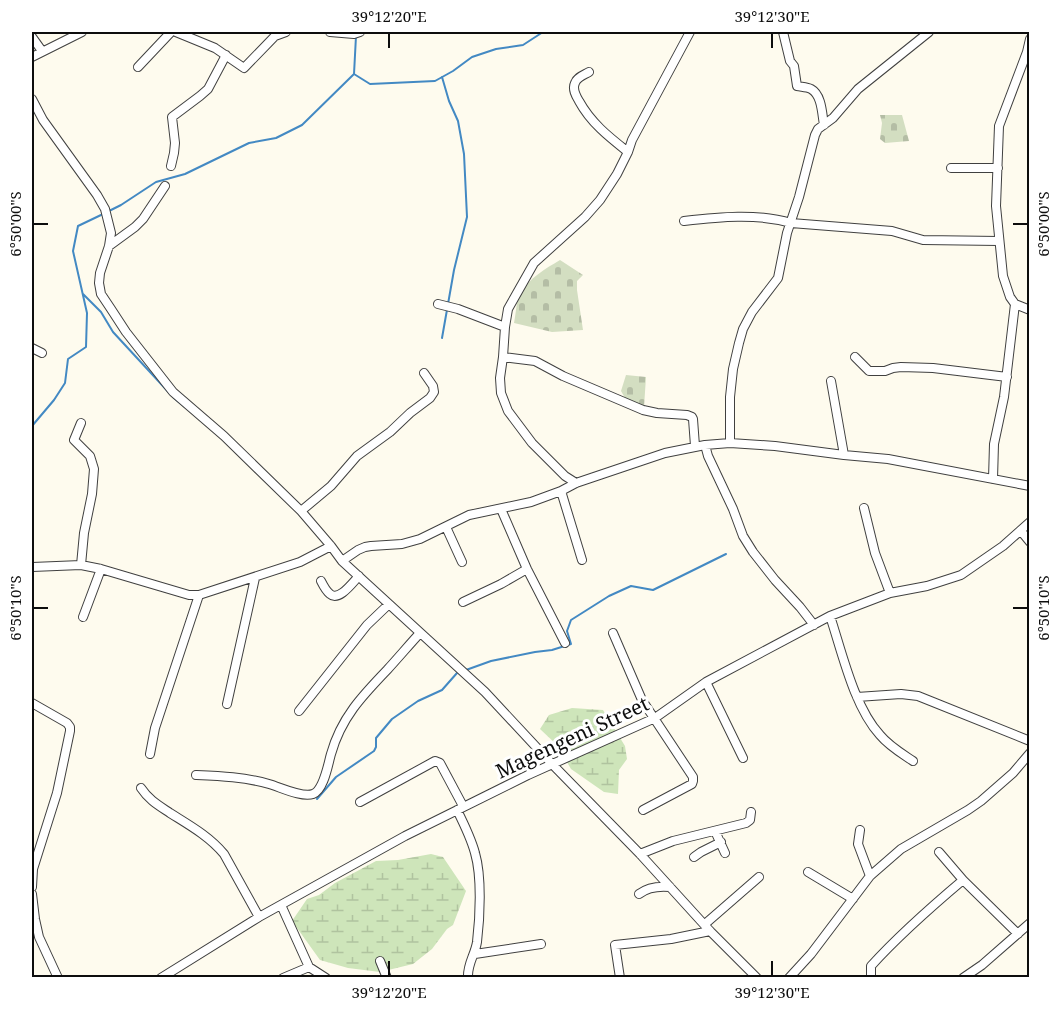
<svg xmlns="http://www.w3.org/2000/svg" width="1061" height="1009" viewBox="0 0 1061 1009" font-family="'Noto Serif',serif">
<defs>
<pattern id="wetland-marsh" width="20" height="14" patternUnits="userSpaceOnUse" patternTransform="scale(1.5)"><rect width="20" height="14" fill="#cee5ba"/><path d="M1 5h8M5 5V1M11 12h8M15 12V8" fill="none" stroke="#b0c39f"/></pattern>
<pattern id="cemetery-stones" width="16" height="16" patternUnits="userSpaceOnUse" patternTransform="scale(1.5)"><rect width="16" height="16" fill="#d3dec1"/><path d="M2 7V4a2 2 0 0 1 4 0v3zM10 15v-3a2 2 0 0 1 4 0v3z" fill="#b4bda5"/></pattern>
</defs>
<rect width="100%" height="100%" fill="#fefbee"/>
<path fill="url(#wetland-marsh)" d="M 572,708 L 603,710 L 625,746 L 627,759 L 619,770 L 618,794 L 604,792 L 571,769 L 557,745 L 540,729 L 549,715 Z
M 431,854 L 443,857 L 466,891 L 453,925 L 447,929 L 432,949 L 413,964 L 380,972 L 348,968 L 320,960 L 292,921 L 307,899 L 319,895 L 335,883 L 376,861 L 398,860 Z"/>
<path fill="url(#cemetery-stones)" d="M 880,115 L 902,115 L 909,141 L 885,143 L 880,139 L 882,123 Z
M 560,260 L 583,275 L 577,281 L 577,290 L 583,330 L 552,332 L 514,323 C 516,314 516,302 520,294 C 529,278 545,269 560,260 Z
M 626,375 L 646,377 L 644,407 L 629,405 L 621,391 Z"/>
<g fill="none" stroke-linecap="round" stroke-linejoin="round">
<path stroke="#4389c3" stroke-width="2" d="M 354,74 L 370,84 L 435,81 L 453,71 L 472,57 L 496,49 L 523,45 L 543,32
M 109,211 L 121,205 L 156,182 L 185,174 L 249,143 L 276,138 L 302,125 L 354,74 L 356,36
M 83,294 L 101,312 L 113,332 L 174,398 L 185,407
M 442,338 L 454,270 L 467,217 L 464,154 L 458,121 L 449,101 L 442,77
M 32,426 L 54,400 L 65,383 L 68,359 L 86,347 L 87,313 L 73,251 L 78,226 L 101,215
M 466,670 L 491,661 L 535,652 L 552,650 L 571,644 L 567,631 L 571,620 L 609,596 L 631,586 L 653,590 L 726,554
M 317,799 L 336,777 L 374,751 L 376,747 L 376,738 L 392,719 L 418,701 L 442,690 L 457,673"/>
<defs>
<path id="street" d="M 176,32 L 215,48 L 244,68 L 275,36 L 286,32
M 330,32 L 354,34 L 360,32
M 783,32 L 790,61 L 794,66 L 797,86 C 802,87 807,87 811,89 C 822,95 822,114 824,125
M 32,37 L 42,51
M 1030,39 L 1027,52 L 999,126 L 996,206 L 1003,276 L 1010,297 L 1015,304 L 1030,310
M 32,57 L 82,32
M 138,67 L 171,32
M 589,72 C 584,75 577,77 575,83 C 572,89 576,96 579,101 C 591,123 609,137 628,152
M 32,99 L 43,120 L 97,195 L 105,209 L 111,233 L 109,246 L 100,273 L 99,283 L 101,294 L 111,309 L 126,332 L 173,392 L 224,436 L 301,511 L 331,546 L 342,561 L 485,692 L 552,764 L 640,854 L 710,931 L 757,978
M 171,166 L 174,153 L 175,143 L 172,117 L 200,96 L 208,89 L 226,55
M 951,168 L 998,168
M 684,221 C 719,217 757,213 791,223 L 892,231 L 923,240 L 999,241
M 109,246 L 135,227 L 143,219 L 165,186
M 438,304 L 458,309 L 505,327
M 32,348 L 42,353
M 503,357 L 535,361 L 563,376 L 643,410 L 657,413 L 687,415 L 692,417 L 693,419 L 695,446
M 855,357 L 869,371 L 885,371 L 893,368 L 901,367 L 933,368 L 1007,377
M 831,381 L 844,455
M 730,443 L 730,397 L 733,369 L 739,343 L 743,329 L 752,312 L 778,278 L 787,233 L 799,197 L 815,135 L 818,129 L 833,118 L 858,89 L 929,32
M 705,445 L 708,456 L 733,509 L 743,536 L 753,552 L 775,580 L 800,607 L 814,625
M 993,479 L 994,444 L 1004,397 L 1015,304
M 576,483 L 565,476 L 532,443 L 508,411 L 501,393 L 500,378 L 503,357 L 505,327 L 508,309 L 534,263 L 585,217 L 600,200 L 617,174 L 628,152 L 632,140 L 690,32
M 561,491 L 582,560
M 864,508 L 875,553 L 890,593
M 501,509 L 527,569 L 565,643
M 301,511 L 331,486 L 357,456 L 390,432 L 410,413 L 430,398 L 434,392 L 433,386 L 424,373
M 446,527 L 462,562
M 1021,531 L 1030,542
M 342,561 L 358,550 L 365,547 L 371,546 L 402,544 L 420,539 L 469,515 L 531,502 L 561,491 L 576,483 L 665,453 L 705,445 L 730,443 L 775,446 L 844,455 L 888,459 L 1030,486
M 81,565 L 84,533 L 92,494 L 94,469 L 90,456 L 74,440 L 81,423
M 32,567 L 81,565 L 101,569 L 189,595 L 199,595 L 300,562 L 331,546
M 321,581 C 323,585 326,591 330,594 C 339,602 353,582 359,576
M 463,602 L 501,584 L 527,569
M 830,616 C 842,652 854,707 880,735 C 889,746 901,753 913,761
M 83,617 L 101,569
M 613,633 L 642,700 L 693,777 L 693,781 L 692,784 L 643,810
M 706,682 L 743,758
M 857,697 L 901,694 L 918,696 L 1030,741
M 32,703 L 67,723 L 70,727 L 70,731 L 57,793 L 33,869 L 32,887
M 227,704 L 255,578
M 299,711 L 367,625 L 389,604
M 150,754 L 155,728 L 199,595
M 196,775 C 220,776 245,777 269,784 C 280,787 302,798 313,794 C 324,790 328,764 331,754 C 341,718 362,696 387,670 C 398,658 409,645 420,633
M 141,788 C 149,800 158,805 170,813 C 189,825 209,836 224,854 L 259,917
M 360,802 L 435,761 L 440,763 L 463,806
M 457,810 C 464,824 471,838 475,853 C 482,877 480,917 477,942 C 475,955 467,964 468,978
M 860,830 L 858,844 L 870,876
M 715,831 L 725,853
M 939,852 L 963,880 L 1018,934
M 640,854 L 673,841 L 746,823 L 750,820 L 751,812
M 694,857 L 701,852 L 721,842
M 808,872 L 853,899
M 32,894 L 35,919 L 39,937 L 58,978
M 639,894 C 648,887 659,886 670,887
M 281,905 L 309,967
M 705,924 L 759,877
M 475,954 L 541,944
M 380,961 L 387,978
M 161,978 L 259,917 L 405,836 L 528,775 L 655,718 L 706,682 L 830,616 L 890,593 L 927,586 L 961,575 L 1003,546 L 1030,522
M 283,978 L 309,967 L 326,978
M 620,978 L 615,945 L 671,939 L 710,931
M 789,978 L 811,954 L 870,876 L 901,849 L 968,810 L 981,801 L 1013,773 L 1030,753
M 871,978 L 871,966 C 899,935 931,907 963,880
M 963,978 L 982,965 L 1030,923"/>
</defs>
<use href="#street" stroke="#404040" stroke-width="10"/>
<use href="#street" stroke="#fff" stroke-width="8"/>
</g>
<path fill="none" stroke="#0d0d0d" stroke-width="2" d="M 389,33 L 389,48M 772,33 L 772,48M 33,224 L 48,224M 1013,224 L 1028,224M 33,608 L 48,608M 1013,608 L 1028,608M 389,961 L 389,976M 772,961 L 772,976"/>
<g text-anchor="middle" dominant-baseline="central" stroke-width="6" stroke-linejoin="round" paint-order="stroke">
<g font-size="20" fill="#0d0d0d" stroke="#fff">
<text transform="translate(572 737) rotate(-25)">Magengeni Street</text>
</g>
</g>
<rect width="1061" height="1009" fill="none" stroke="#ffffff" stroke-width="66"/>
<rect x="33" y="33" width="995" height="943" fill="none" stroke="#0d0d0d" stroke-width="2"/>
<g font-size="15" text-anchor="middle" fill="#0d0d0d">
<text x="389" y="22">39°12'20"E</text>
<text x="772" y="22">39°12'30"E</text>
<text transform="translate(16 224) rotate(-90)" y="5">6°50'00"S</text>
<text transform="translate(1044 224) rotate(-90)" y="5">6°50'00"S</text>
<text transform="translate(16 608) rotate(-90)" y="5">6°50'10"S</text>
<text transform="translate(1044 608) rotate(-90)" y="5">6°50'10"S</text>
<text x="389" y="998">39°12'20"E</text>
<text x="772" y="998">39°12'30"E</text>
</g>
</svg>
